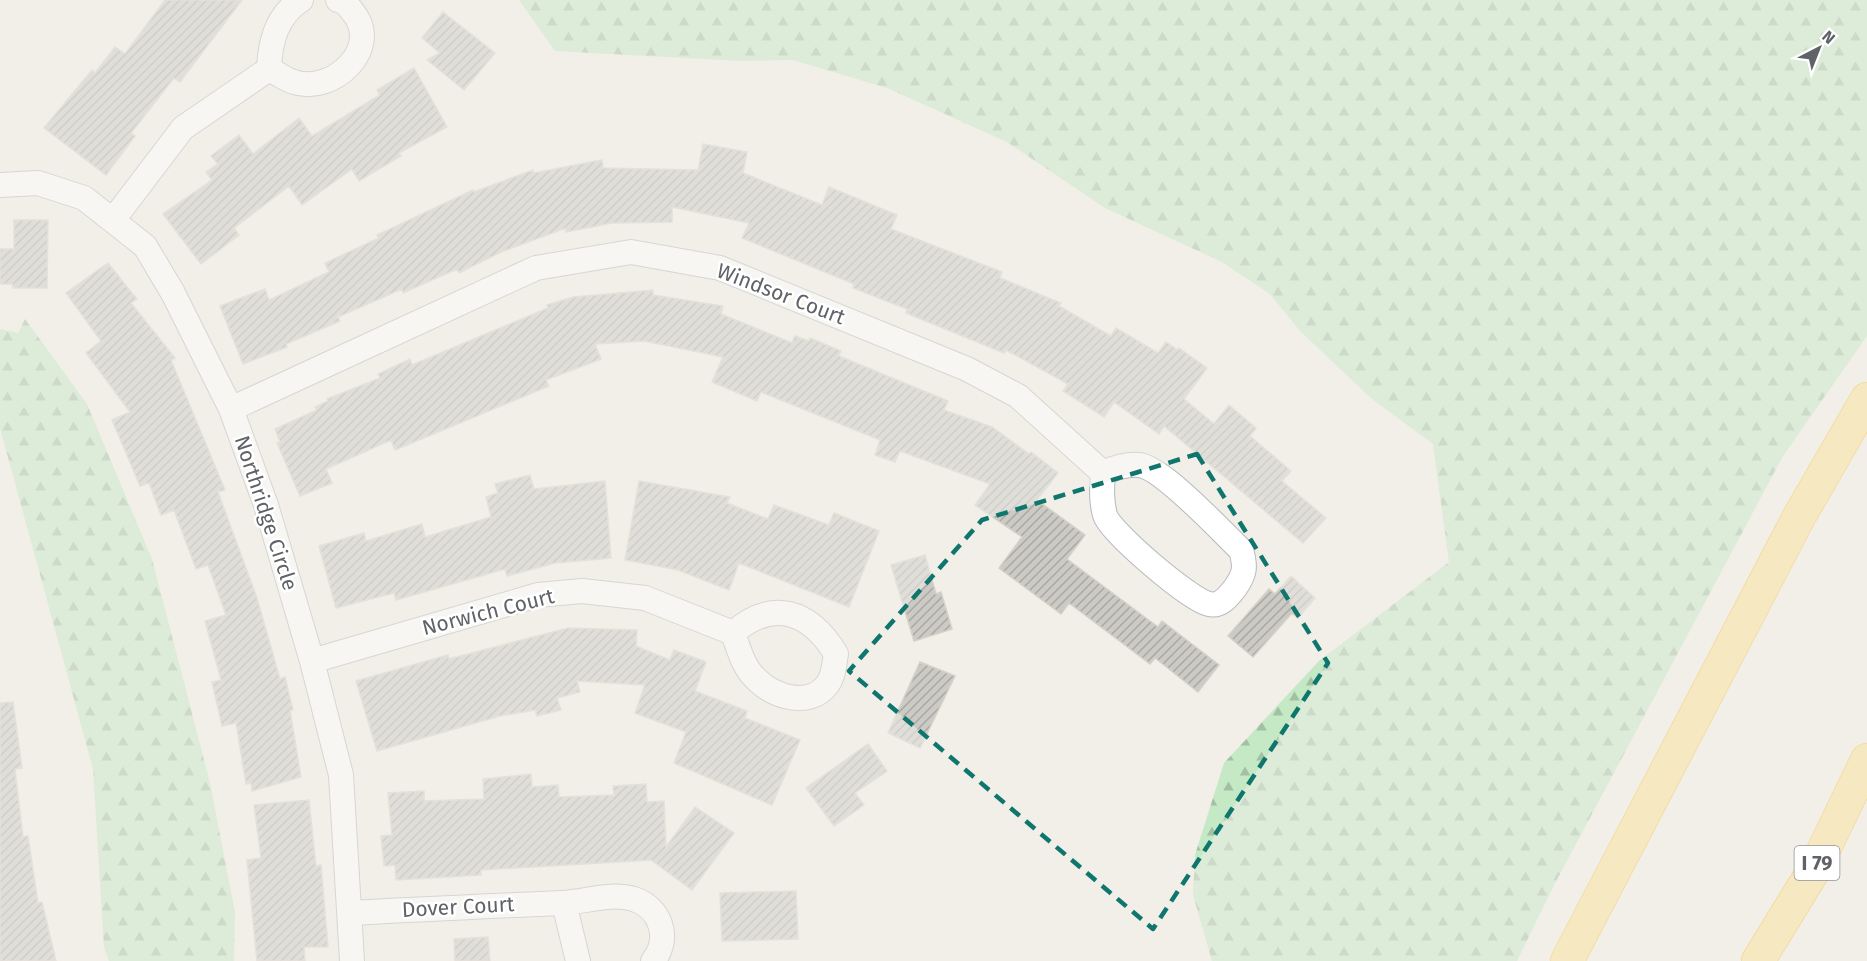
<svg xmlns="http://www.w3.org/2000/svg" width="1867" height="961" viewBox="0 0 1867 961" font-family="'Fira Sans',sans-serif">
<defs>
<pattern id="forest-firs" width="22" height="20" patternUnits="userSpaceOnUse" patternTransform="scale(1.5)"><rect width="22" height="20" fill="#c5e8c5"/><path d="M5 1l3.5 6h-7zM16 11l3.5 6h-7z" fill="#a3c0a4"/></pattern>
<pattern id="building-hatch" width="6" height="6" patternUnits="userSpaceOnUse" patternTransform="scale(1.5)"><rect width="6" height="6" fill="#cccac5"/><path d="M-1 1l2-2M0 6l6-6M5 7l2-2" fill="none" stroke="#a9a8a4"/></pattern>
</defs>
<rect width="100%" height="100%" fill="#f1efe8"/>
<path fill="url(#forest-firs)" d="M 519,0 L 1867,0 L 1867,336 L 1783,456 L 1553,887 L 1517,961 L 1212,961 L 1193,895 L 1195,855 L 1224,763 L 1319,661 L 1449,562 L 1433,444 L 1372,399 L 1300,331 L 1270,294 L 1222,262 L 1105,208 L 1007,142 L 887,88 L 793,60 L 741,61 L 555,51 Z
M 25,319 L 87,404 L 152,559 L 210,783 L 235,913 L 234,961 L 109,961 L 104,947 L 93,769 L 0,428 L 0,329 L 18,333 Z"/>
<path fill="url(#building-hatch)" stroke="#d6d1c6" stroke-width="1.5" d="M 165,0 L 242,0 L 180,82 L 174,78 L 131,133 L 135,136 L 106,175 L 44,128 L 92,70 L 95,73 L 115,47 L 125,54 Z
M 443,12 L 495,53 L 464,90 L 427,60 L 440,53 L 422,38 Z
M 414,68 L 447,127 L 399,153 L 401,156 L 359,181 L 352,169 L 302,205 L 289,186 L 234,228 L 239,235 L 201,264 L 163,214 L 212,180 L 206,172 L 218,164 L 211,156 L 239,135 L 253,154 L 299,118 L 312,136 L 380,95 L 377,90 Z
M 703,144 L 747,152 L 743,173 L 822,205 L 829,187 L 897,215 L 891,229 L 1002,272 L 1000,278 L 1061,303 L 1059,306 L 1111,336 L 1116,328 L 1158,353 L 1166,342 L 1178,350 L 1179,348 L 1207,368 L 1184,399 L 1214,424 L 1229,405 L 1256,428 L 1250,436 L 1291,471 L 1282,481 L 1326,518 L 1303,543 L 1164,426 L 1159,434 L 1114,402 L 1104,417 L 1063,391 L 1068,384 L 1006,350 L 1004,353 L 906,313 L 907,309 L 853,288 L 854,284 L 742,238 L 749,223 L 672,207 L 672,222 L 612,223 L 566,232 L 566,228 L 501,252 L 459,273 L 457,269 L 403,293 L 402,289 L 338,317 L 340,321 L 286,344 L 287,347 L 243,364 L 220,306 L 265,289 L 269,300 L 329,272 L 325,263 L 379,238 L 377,235 L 473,190 L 474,192 L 533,170 L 534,173 L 602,160 L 603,168 L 698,170 Z
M 14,220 L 48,220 L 47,288 L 13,288 L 12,284 L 0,284 L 0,249 L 14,249 Z
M 108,263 L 137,299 L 131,303 L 175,358 L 171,360 L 225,490 L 218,492 L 257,598 L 280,679 L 285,677 L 293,710 L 290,710 L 301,777 L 252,791 L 251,783 L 246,784 L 236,723 L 222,726 L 212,682 L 221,680 L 205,621 L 226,615 L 208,565 L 196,569 L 174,510 L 161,515 L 149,483 L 140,486 L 112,420 L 130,412 L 86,353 L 101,341 L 66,293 Z
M 653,290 L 653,295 L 723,306 L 721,314 L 792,343 L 795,336 L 809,341 L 810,338 L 841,351 L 839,356 L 948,401 L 944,410 L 992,427 L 1029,454 L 1031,452 L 1058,473 L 1037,500 L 1085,535 L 1067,559 L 1158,627 L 1162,621 L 1219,665 L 1198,692 L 1155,658 L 1150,664 L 1069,603 L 1061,614 L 999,568 L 1022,537 L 975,505 L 990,484 L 900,451 L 895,462 L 875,455 L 880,440 L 761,392 L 757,401 L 712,382 L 723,357 L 644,341 L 595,344 L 601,359 L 546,380 L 549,386 L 395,450 L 391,440 L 326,469 L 332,483 L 300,496 L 277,443 L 280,442 L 275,429 L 317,410 L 315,407 L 328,401 L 327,399 L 380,378 L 378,374 L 410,359 L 412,365 L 548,308 L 547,305 L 573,297 Z
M 530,475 L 534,489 L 605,481 L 611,558 L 555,563 L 507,576 L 505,569 L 396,600 L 394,593 L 336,608 L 319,546 L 364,533 L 366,541 L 422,524 L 425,537 L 491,517 L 486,497 L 498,493 L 495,484 Z
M 639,481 L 730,497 L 727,503 L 768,519 L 774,505 L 829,525 L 834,513 L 879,531 L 849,607 L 739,563 L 729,590 L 678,570 L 625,560 Z
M 925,555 L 936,594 L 941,592 L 952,629 L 914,641 L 891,565 Z
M 1291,576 L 1315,598 L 1298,618 L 1292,613 L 1253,657 L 1228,636 L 1269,589 L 1275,594 Z
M 568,628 L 637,630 L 636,646 L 670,660 L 674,650 L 706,662 L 695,691 L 747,711 L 745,718 L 800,740 L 772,805 L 674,763 L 686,732 L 635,713 L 645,685 L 577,681 L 580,692 L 557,698 L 561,710 L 537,716 L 535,710 L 500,716 L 377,751 L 356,681 L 448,655 L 449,659 Z
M 920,662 L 955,676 L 920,748 L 888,733 Z
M 13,702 L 22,768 L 15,769 L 23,837 L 28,836 L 38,903 L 42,902 L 56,961 L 0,961 L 0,703 Z
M 868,744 L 887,771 L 855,793 L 864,805 L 834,826 L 806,788 Z
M 531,774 L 532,787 L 558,785 L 559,797 L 614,795 L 613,786 L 646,784 L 647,802 L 664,801 L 666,847 L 695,807 L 734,833 L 692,890 L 651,860 L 481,870 L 481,875 L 396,880 L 395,865 L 384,866 L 381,836 L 392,835 L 388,793 L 424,791 L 424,801 L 484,799 L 483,779 Z
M 309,800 L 316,866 L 321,865 L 328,947 L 304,947 L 305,961 L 257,961 L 247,860 L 261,858 L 254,805 Z
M 796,891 L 798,939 L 722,941 L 720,893 Z
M 488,937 L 490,961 L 455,961 L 454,939 Z"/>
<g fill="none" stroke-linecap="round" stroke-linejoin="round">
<defs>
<path id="street" d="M 269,69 C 277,73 286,80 294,82 C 332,95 384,48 352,11 C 348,6 345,1 338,0
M 269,69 C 270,41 277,15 301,0
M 0,185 L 38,183 L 84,198 L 145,246 L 173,293 L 231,409 L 266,505 L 312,661 L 341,775 L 352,961
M 113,220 L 183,128 L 269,69
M 231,409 L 536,268 L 631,252 L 720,268 L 967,369 L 1018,396 L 1103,473 C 1102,487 1101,501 1105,515 C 1110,532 1190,600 1209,604 C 1220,607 1229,596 1235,588 C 1245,574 1246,567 1241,550 C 1222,532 1162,467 1139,465 C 1126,464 1114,468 1103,473
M 312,661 L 538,595 L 582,591 L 645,598 L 733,633 C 739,649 743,667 756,679 C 774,697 809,708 827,685 C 834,676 834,664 836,654 C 810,611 773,598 733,633
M 564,903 L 578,961
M 351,913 C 421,909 491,906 562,903 C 586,902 610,892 634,899 C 661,908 671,939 653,961"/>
<path id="highway" d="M 1567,961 L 1800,515 L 1867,399
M 1758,961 L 1815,868 L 1867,760"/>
</defs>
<use href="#street" stroke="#b5b8bc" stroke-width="26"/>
<use href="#highway" stroke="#f9ab00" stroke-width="34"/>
<use href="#street" stroke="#fff" stroke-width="24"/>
<use href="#highway" stroke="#fde293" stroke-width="33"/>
</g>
<path d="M0 0H1867V961H0ZM 1197,454 L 1328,663 L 1153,929 L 849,671 L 982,520 Z" fill="#f1efe8" fill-opacity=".55" fill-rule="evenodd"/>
<path fill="none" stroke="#0f766e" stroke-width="4.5" stroke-dasharray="12 8" stroke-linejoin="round" d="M 1197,454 L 1328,663 L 1153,929 L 849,671 L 982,520 Z"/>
<g text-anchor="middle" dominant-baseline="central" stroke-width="5" stroke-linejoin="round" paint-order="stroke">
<rect fill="#fff" stroke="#8f9295" stroke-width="1.5" x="1794.5" y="846" width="45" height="34" rx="4.5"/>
<g font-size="20" font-weight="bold" fill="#5f6368">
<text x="1817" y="863">I 79</text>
</g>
<g font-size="21" fill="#5f6368" stroke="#fff">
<text transform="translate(781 294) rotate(21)">Windsor Court</text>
<text transform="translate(266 513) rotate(72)">Northridge Circle</text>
<text transform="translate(488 612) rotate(-14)">Norwich Court</text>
<text transform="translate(458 907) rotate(-3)">Dover Court</text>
</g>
</g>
<g transform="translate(1819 48) rotate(42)" stroke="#ffffff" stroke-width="4.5" paint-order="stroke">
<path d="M0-4.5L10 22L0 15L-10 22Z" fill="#5f6368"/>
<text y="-9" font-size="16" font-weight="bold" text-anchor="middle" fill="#5f6368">N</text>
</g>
</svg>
